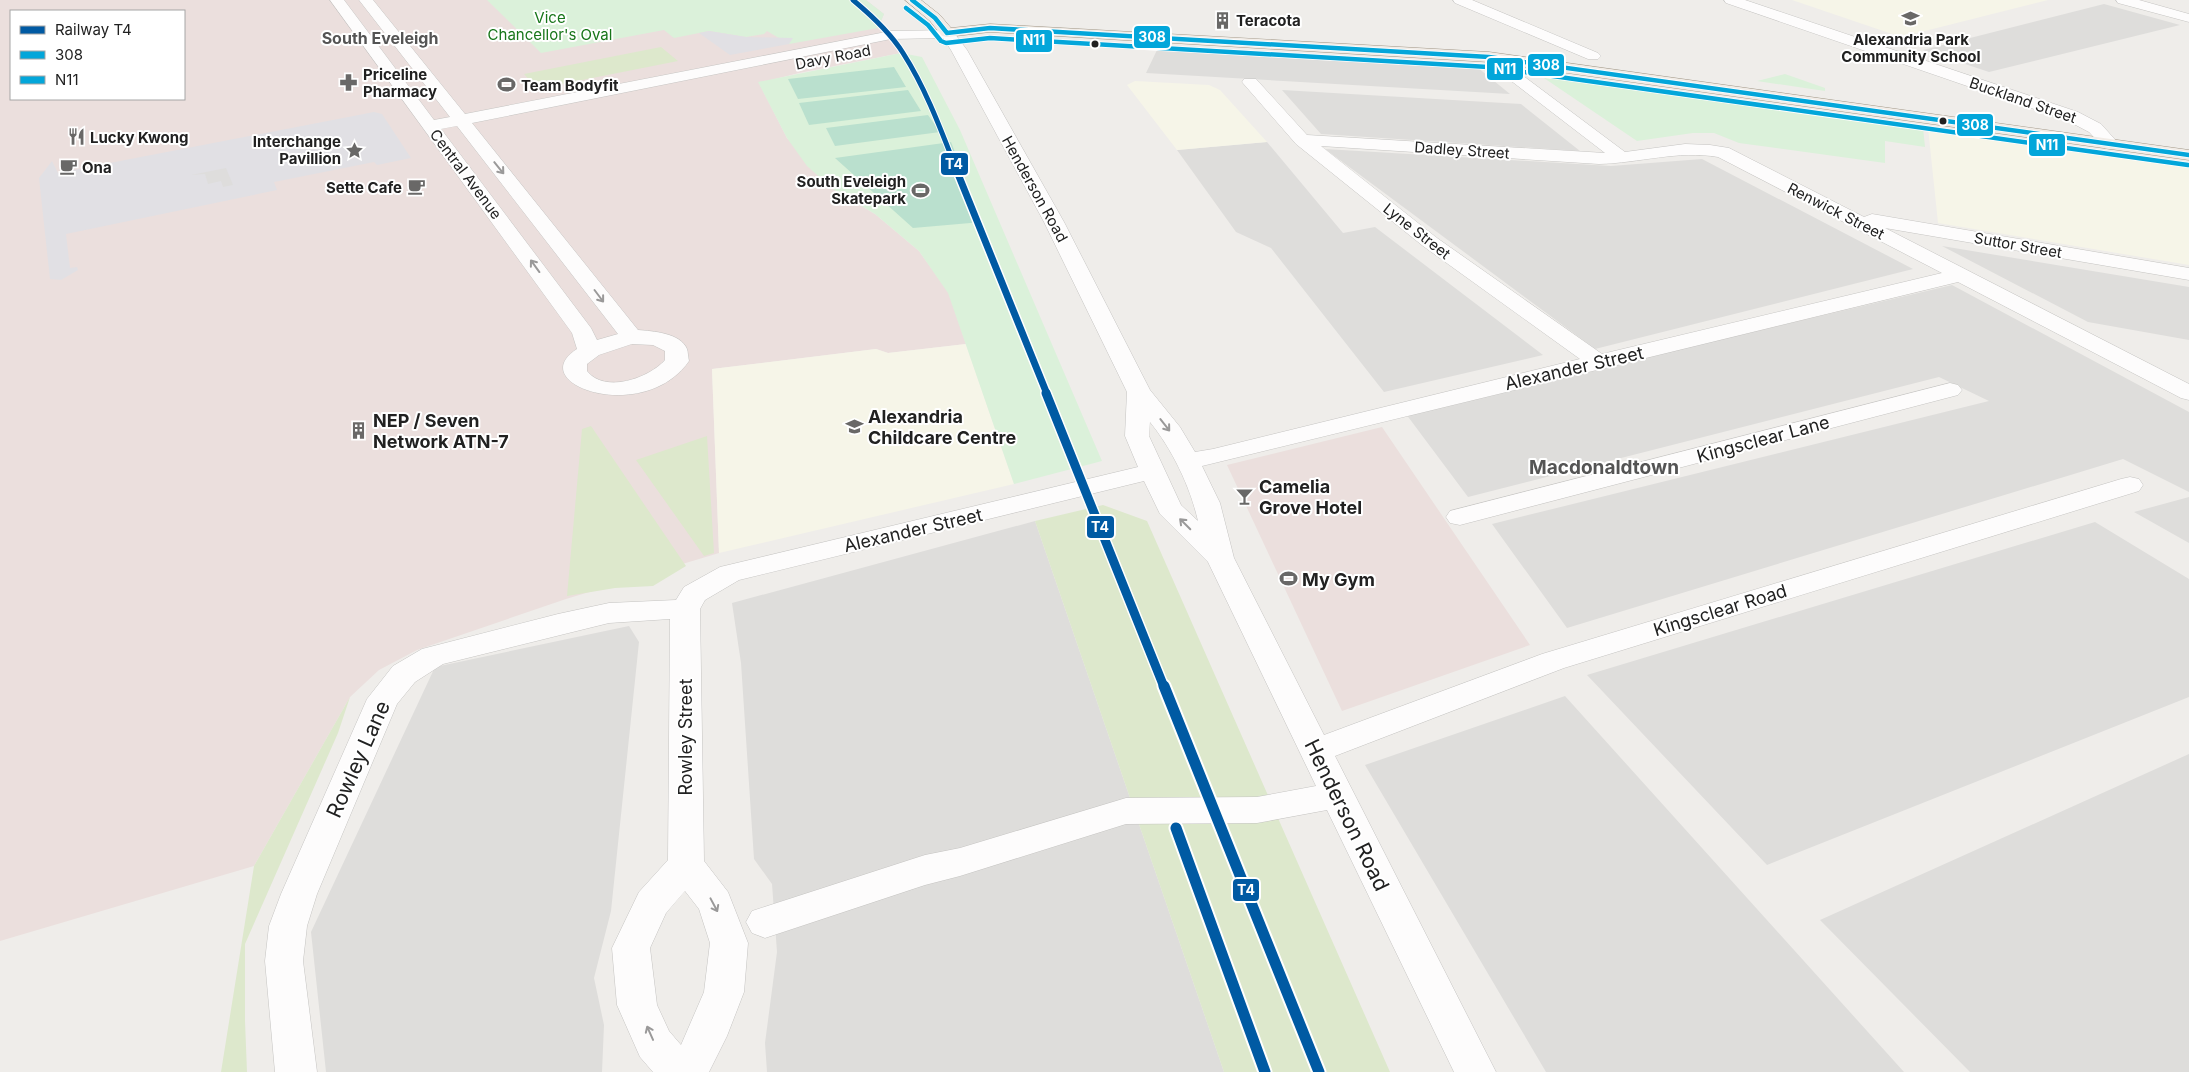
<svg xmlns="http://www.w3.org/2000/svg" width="2189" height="1072" viewBox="0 0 2189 1072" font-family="Inter,sans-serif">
<rect width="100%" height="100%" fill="#efedea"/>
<path fill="#dedddb" d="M 2104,4 L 2180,25 L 1989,72 L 1923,50 Z
M 1157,50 L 1477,67 L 1510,94 L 1146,73 Z
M 1282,90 L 1521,104 L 1580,151 L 1321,134 Z
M 1267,142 L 1343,233 L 1375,227 L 1543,355 L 1384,392 L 1271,248 L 1236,232 L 1177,150 Z
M 1325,149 L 1611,166 L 1702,159 L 1913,269 L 1595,349 Z
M 1942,246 L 2189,287 L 2189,340 L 2088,322 Z
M 1952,285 L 2189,412 L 2189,492 L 2123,459 L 1567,628 L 1492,524 L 1989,401 L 1939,377 L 1468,497 L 1406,414 Z
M 2189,497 L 2189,543 L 2134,512 Z
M 1035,521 L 1224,1072 L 767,1072 L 765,1043 L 777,952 L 772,884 L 754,859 L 741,663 L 732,603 Z
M 2095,522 L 2189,579 L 2189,697 L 1767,865 L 1587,675 Z
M 629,626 L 639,642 L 611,911 L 594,978 L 604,1025 L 602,1072 L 326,1072 L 311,932 L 435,667 Z
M 1565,696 L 1904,1072 L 1546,1072 L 1365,765 Z
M 2189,754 L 2189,1072 L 1970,1072 L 1820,920 Z"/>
<path fill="#ebdfdd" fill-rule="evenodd" d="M 0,0 L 866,0 L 884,14 L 878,28 L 901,53 L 799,73 L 759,83 L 787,138 L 833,189 L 875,214 L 919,251 L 949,293 L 966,344 L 888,353 L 876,349 L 712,369 L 719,553 L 566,599 L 417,650 L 379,670 L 350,697 L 254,866 L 0,941 ZM 11,11 L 184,11 L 184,99 L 11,99 Z
M 1382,427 L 1530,645 L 1342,711 L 1227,465 Z"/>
<path fill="#f6f5e8" d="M 1792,0 L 2048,0 L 1901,37 Z
M 1135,81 L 1209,85 L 1220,90 L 1267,142 L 1177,150 L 1127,85 Z
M 1928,128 L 2189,167 L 2189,265 L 1938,223 Z
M 966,344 L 1014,484 L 719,553 L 712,369 L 876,349 L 888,353 Z"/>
<path fill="#dde8cc" d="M 661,47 L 678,61 L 537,89 L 524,74 Z
M 591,426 L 686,566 L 653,586 L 615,588 L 567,596 L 582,429 Z
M 707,436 L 714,553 L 704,556 L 636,460 Z
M 1103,505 L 1147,521 L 1390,1072 L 1224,1072 L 1035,521 Z
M 350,697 L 338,733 L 245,944 L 245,1021 L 247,1072 L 221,1072 L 254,866 Z"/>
<path fill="#dbf1da" d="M 487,0 L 866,0 L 884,14 L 878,28 L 789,44 L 767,31 L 764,34 L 746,37 L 709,31 L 674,38 L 664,30 L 541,53 Z
M 901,53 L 922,57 L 960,130 L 1102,461 L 1014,484 L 948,293 L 919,251 L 875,214 L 833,189 L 807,166 L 787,138 L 758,82 Z
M 1785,74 L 1825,88 L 1825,91 L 1757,81 Z
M 1541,76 L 1923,128 L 1925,147 L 1885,141 L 1885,163 L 1739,143 L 1714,133 L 1693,133 L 1637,141 Z"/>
<path fill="#bae0ce" d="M 894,67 L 906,87 L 798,99 L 788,79 Z
M 908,90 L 921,111 L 809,125 L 799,103 Z
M 928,115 L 940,132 L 835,146 L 826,128 Z
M 951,142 L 982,222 L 913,228 L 835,158 Z"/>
<path fill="#e1e0e4" d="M 709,31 L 746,37 L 793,38 L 789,44 L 730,55 L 699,33 Z
M 374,112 L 382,114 L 411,158 L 377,165 L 374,162 L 274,182 L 277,190 L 66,234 L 70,268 L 77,267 L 78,270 L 61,280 L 50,279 L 39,178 L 52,161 L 58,173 Z"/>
<path fill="#dedddc" d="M 226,168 L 233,185 L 223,187 L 221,181 L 208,184 L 205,174 L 191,175 Z"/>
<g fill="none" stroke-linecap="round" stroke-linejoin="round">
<defs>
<path id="minor" d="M 330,0 L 344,0 L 434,120 L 450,117 L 359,0 L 373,0 L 465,114 L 891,31 L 952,30 L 967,50 L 1064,222 L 1150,390 L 1180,427 L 1195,452 L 1213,449 L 1580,359 L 1423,246 L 1296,144 L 1242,82 L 1244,79 L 1256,79 L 1307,135 L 1605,153 L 1484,60 L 1481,57 L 1484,54 L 1494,54 L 1625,152 L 1685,144 L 1710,145 L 1729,148 L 1864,217 L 1872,214 L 2189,268 L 2189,280 L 1885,228 L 2189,384 L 2189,400 L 2181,398 L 1958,282 L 1202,466 L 1220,503 L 1234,558 L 1324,735 L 1542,654 L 2121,479 L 2130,477 L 2139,479 L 2143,485 L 2139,491 L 1564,668 L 1335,756 L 1496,1072 L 1454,1072 L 1327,810 L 1257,823 L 1126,824 L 960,876 L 925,885 L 765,938 L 752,933 L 746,922 L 752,911 L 925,855 L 960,848 L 1126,798 L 1257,797 L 1316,786 L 1208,562 L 1160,514 L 1144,481 L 739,580 L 705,600 L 700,609 L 704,861 L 728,892 L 748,943 L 744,992 L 727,1036 L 709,1072 L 653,1072 L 640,1057 L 617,1005 L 612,948 L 639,892 L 668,860 L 670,619 L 609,623 L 443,664 L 415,682 L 397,704 L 317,894 L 307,926 L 303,961 L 317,1072 L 275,1072 L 265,961 L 269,926 L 281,894 L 367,699 L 393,666 L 422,649 L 558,614 L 609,603 L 676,600 L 684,587 L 720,567 L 1138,467 L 1125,436 L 1127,392 L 1044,222 L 951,50 L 943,38 L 891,39 L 472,123 L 638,330 C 652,331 681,333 687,349 C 688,352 688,357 689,361 C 644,426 522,384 577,349 L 572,333 ZM 457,126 L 618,334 L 597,340 L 591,328 L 441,129 ZM 1321,146 L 1599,164 C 1639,163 1678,150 1718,157 L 1942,273 L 1602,354 L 1437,238 ZM 632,344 L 653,345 L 665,351 L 665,360 C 649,378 605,394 587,371 L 587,364 L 599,355 ZM 1150,422 C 1172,449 1190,486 1198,521 L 1181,505 L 1149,436 ZM 685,891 L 699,909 L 710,943 L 704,992 L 681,1045 L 669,1031 L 657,1005 L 650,948 L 666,913 Z
M 1453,0 L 1472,0 L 1598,53 L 1601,56 L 1598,59 L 1588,59 L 1455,3 Z
M 1724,0 L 1745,0 L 2078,112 L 2101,124 L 2119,144 L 2116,148 L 2110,149 L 2104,148 L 2089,132 L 2066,120 L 1726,3 Z
M 2116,0 L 2139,0 L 2189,14 L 2189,22 L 2118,3 Z
M 1950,383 L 1958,385 L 1962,390 L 1958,395 L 1460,525 L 1450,523 L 1446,517 L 1450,511 Z"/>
<path id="major" d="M 905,0 L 921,0 L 940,15 L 951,28 L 990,24 L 1489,52 L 2189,150 L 2189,160 L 1489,62 L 990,32 L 947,37 L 942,36 L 930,21 Z"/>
</defs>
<use href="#minor" stroke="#c5c4c2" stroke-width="1"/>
<use href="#major" stroke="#a39989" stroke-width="1"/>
<use href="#minor" fill="#fdfcfc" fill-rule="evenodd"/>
<use href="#major" fill="#f1ece7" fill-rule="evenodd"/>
<defs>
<path id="bus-1" d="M 912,0 L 935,18 L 947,33 L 990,28 L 1489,57 L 2189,155"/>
<path id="bus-2" d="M 906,8 L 928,25 L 941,41 L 946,43 L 990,38 L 1488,67 L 2188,165"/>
</defs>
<use href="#bus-1" stroke="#fff" stroke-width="6"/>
<use href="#bus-2" stroke="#fff" stroke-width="6"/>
<use href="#bus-1" stroke="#03a6da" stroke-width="4.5"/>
<use href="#bus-2" stroke="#03a6da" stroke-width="4.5"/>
<defs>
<path id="rail-1-far3" d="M 853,0 C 871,15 890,32 903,53 C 926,89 941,130 957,171"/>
<path id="rail-1-far2" d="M 956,169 L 1047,394"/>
<path id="rail-1-far1" d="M 1046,393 L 1164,687"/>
<path id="rail-1" d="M 1164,686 L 1319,1072
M 1176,828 L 1265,1072"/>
</defs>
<use href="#rail-1-far3" stroke="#fff" stroke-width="7"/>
<use href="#rail-1-far2" stroke="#fff" stroke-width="10"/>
<use href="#rail-1-far1" stroke="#fff" stroke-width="12"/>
<use href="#rail-1" stroke="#fff" stroke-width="15"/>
<use href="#rail-1-far3" stroke="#005aa3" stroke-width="5"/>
<use href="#rail-1-far2" stroke="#005aa3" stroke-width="7"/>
<use href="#rail-1-far1" stroke="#005aa3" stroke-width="9"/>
<use href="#rail-1" stroke="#005aa3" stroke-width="11"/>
</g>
<defs><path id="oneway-shaft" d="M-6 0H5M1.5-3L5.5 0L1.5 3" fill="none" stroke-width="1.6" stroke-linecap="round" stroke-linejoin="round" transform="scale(1.25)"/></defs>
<g stroke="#9a9999">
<use href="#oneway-shaft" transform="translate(499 168) rotate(51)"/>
<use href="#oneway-shaft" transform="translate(535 266) rotate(-126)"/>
<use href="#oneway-shaft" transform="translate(599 296) rotate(53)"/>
<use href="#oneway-shaft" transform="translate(1165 425) rotate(52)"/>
<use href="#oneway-shaft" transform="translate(1185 524) rotate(-135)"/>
<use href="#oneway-shaft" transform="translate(714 905) rotate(62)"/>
<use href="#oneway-shaft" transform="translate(650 1033) rotate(-114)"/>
</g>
<defs>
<symbol id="school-bare" viewBox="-9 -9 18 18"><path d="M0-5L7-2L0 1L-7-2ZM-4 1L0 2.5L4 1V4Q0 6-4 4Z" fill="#696867" stroke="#fff" stroke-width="2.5" paint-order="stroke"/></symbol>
<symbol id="building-bare" viewBox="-9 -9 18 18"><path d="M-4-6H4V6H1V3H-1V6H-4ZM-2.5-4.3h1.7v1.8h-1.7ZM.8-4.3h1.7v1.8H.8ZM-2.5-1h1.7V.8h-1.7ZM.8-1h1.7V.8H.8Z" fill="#696867" stroke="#fff" stroke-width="2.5" paint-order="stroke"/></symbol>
<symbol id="pharmacy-bare" viewBox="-9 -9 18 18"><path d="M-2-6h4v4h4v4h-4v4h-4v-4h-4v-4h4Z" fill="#696867" stroke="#fff" stroke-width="2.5" paint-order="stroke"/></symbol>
<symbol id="stadium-bare" viewBox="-9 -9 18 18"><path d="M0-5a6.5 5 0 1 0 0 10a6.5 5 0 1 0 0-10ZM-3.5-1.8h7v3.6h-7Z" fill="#696867" stroke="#fff" stroke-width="2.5" paint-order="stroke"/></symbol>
<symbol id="restaurant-bare" viewBox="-9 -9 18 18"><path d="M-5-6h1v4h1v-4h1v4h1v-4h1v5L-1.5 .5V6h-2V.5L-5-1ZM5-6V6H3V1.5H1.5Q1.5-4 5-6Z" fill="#696867" stroke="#fff" stroke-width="2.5" paint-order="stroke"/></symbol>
<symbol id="sight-bare" viewBox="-9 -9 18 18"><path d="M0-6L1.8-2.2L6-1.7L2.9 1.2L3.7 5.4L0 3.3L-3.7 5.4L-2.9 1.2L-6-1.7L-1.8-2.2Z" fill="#696867" stroke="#fff" stroke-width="2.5" paint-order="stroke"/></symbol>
<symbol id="cafe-bare" viewBox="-9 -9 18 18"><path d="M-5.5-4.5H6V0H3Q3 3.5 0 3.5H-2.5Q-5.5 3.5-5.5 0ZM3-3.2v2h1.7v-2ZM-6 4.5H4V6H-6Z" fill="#696867" stroke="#fff" stroke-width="2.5" paint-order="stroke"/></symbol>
<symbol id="bar-bare" viewBox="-9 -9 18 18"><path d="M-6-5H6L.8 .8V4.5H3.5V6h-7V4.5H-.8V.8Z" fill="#696867" stroke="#fff" stroke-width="2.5" paint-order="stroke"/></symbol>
</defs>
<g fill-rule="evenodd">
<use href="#school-bare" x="1898" y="6" width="25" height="25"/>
<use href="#building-bare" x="1210" y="8" width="25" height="25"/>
<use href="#pharmacy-bare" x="336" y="70" width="25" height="25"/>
<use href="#stadium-bare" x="494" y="72" width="25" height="25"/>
<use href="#restaurant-bare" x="64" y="124" width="25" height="25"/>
<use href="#sight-bare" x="342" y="138" width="25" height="25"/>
<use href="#cafe-bare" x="56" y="154" width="25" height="25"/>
<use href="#cafe-bare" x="404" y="174" width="25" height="25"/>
<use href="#stadium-bare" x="908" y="178" width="25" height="25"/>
<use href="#school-bare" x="842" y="414" width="25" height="25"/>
<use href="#building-bare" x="346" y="418" width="25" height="25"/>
<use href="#bar-bare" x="1232" y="484" width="25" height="25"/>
<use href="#stadium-bare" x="1276" y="566" width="25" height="25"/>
</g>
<g fill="#212121" stroke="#fff" stroke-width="2">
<circle cx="1095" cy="44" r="4.5"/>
<circle cx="1943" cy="121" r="4.5"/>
</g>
<g text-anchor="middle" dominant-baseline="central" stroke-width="4" stroke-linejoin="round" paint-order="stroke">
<g font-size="15" fill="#18761a" stroke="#fff">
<text x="550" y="17">Vice<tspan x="550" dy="17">Chancellor's Oval</tspan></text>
</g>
<g font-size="15" font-weight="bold" fill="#212121" stroke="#fff" text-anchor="start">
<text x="1236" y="20">Teracota</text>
<text x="1911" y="39" text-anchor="middle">Alexandria Park<tspan x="1911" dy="17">Community School</tspan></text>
<text x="363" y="74">Priceline<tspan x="363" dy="17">Pharmacy</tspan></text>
<text x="521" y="85">Team Bodyfit</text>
<text x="90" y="137">Lucky Kwong</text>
<text x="341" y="141" text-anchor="end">Interchange<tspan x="341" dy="17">Pavillion</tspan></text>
<text x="82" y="167">Ona</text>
<text x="906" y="181" text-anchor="end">South Eveleigh<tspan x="906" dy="17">Skatepark</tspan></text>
<text x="402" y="187" text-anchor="end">Sette Cafe</text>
</g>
<g font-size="15" fill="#212121" stroke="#fff">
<text transform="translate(833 57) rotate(-11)">Davy Road</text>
<text transform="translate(2023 100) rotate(19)">Buckland Street</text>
<text transform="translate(1462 150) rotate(4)">Dadley Street</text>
<text transform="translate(466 174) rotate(53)">Central Avenue</text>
<text transform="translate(1035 189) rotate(61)">Henderson Road</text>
<text transform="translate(1836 211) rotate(27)">Renwick Street</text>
<text transform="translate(1417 231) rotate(38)">Lyne Street</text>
<text transform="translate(2018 245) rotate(10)">Suttor Street</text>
</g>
<g font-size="16" font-weight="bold" fill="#545454" stroke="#fff">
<text x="380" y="38">South Eveleigh</text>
</g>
<g font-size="18" fill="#212121" stroke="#fff">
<text transform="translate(1574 368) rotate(-13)">Alexander Street</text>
<text transform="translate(1763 439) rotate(-15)">Kingsclear Lane</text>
<text transform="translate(913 530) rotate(-13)">Alexander Street</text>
<text transform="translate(1720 610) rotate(-17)">Kingsclear Road</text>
<text transform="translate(685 737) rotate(-90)">Rowley Street</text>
</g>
<g font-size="18" font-weight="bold" fill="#212121" stroke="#fff" text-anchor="start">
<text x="868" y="416">Alexandria<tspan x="868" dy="21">Childcare Centre</tspan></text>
<text x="373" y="420">NEP / Seven<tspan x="373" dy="21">Network ATN-7</tspan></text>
<text x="1259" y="486">Camelia<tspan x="1259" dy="21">Grove Hotel</tspan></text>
<text x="1302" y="579">My Gym</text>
</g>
<g font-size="19" font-weight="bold" fill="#545454" stroke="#fff">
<text x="1604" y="467">Macdonaldtown</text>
</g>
<g font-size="21" fill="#212121" stroke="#fff">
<text transform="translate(358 759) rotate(-66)">Rowley Lane</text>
<text transform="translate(1347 815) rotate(64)">Henderson Road</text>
</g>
</g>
<g stroke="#fff" stroke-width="2">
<rect x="1133" y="25" width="38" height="24" rx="5" fill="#03a6da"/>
<rect x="1015" y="29" width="38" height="24" rx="5" fill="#03a6da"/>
<rect x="1527" y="53" width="38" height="24" rx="5" fill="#03a6da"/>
<rect x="1486" y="57" width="38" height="24" rx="5" fill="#03a6da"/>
<rect x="1956" y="113" width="38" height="24" rx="5" fill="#03a6da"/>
<rect x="2028" y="133" width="38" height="24" rx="5" fill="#03a6da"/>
<rect x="940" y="152" width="29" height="24" rx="5" fill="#005aa3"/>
<rect x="1086" y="515" width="29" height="24" rx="5" fill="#005aa3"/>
<rect x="1232" y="878" width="28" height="24" rx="5" fill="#005aa3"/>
</g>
<g font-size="14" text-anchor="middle" font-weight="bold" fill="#fff">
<text x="1152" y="42">308</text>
<text x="1034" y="45">N11</text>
<text x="1546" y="70">308</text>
<text x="1505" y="74">N11</text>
<text x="1975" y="130">308</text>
<text x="2047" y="150">N11</text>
<text x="954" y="169">T4</text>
<text x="1100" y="532">T4</text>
<text x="1246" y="895">T4</text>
</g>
<rect x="10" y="10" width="175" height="90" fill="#ffffff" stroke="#a6a6a6"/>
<rect x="20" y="26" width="25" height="8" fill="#005aa3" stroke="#a6a6a6"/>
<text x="55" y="35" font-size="15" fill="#212121">Railway T4</text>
<rect x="20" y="51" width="25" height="8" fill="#03a6da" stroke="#a6a6a6"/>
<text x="55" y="60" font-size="15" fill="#212121">308</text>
<rect x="20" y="76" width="25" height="8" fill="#03a6da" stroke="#a6a6a6"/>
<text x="55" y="85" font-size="15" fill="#212121">N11</text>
</svg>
